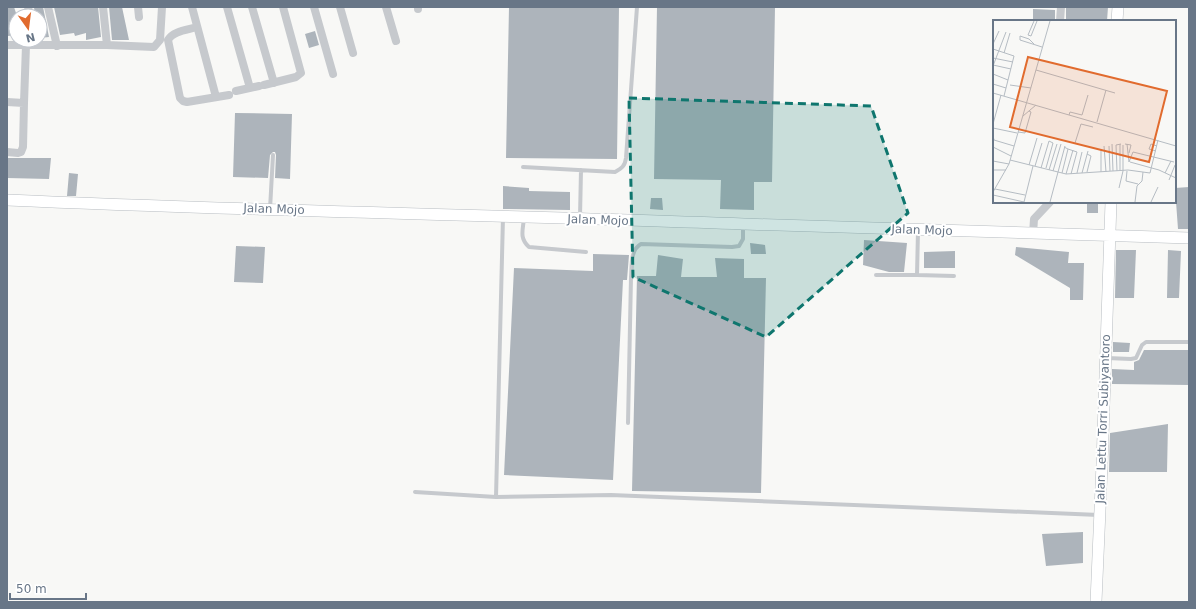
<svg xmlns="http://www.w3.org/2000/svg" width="1196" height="609" viewBox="0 0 1196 609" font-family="'DejaVu Sans',sans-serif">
<rect width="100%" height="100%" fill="#f8f8f6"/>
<path fill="#adb4bb" d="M 7,7 L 14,7 L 16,13 L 16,35 L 8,36 Z
M 34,7 L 43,7 L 49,37 L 40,38 L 40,16 L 35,16 Z
M 54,7 L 98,7 L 101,37 L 86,40 L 86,33 L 75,36 L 74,33 L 60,35 Z
M 109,7 L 122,7 L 129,40 L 112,40 Z
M 509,7 L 619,7 L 617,159 L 506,158 Z
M 657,7 L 775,7 L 772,182 L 754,182 L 754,210 L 720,209 L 721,180 L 654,179 Z
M 1066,7 L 1091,8 L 1091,7 L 1108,7 L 1107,21 L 1066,21 Z
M 1033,9 L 1055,10 L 1055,21 L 1033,21 Z
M 315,31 L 319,45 L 309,48 L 305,34 Z
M 235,113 L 292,114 L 290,179 L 275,178 L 276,155 L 275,152 L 273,152 L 270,155 L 268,178 L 233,177 Z
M 7,158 L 51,158 L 49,179 L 7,178 Z
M 69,173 L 78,174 L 76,196 L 67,196 Z
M 503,186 L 529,188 L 529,191 L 570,192 L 570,210 L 503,209 Z
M 1189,187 L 1189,229 L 1178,229 L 1175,188 Z
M 651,198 L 662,198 L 663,210 L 650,209 Z
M 1087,202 L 1098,202 L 1098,213 L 1087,213 Z
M 864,240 L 907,243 L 904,272 L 889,272 L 863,265 Z
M 750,243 L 765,245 L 766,254 L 751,254 Z
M 236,246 L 265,247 L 263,283 L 234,282 Z
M 1016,247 L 1069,252 L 1068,263 L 1084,263 L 1083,300 L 1070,300 L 1070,288 L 1015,255 Z
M 1116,250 L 1136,250 L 1134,298 L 1115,298 Z
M 1168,250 L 1181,251 L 1179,298 L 1167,298 Z
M 955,251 L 955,268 L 924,268 L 924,252 Z
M 593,254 L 629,255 L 627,280 L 623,280 L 613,480 L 504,475 L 514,268 L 593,271 Z
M 658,255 L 683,259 L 681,277 L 717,277 L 715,258 L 744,259 L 744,278 L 766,278 L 761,493 L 632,491 L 637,276 L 656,276 Z
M 1113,342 L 1130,343 L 1129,352 L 1113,352 Z
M 1144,350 L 1189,350 L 1189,385 L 1112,384 L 1112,369 L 1134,370 L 1134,362 L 1139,360 Z
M 1168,424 L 1167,472 L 1109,472 L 1110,433 Z
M 1083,532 L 1083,563 L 1046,566 L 1042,534 Z"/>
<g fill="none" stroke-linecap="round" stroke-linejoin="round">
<defs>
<path id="secondary" d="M 1117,21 L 1118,7
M 7,200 C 252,211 498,215 744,224 C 892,229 1040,234 1189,238
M 1096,602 L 1102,464 L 1111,202"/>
</defs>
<use href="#secondary" stroke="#b8bdc2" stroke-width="12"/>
<path stroke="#c6c9cd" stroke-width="4" d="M 523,167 L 615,172 C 622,168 625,166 626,158 L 637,7
M 270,209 L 273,155
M 580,217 L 581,170
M 524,218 C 523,230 519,238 529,247 L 586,252
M 918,231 L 917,275 L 954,276
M 876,275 L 917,275
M 1107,358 L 1131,359 L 1136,358 L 1142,345 L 1146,342 L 1189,342
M 628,423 L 631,277 C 632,265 630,250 641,244 L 732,247 L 739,246 L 743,239 L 743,224
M 415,492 L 496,497 L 611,495 L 1099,515
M 496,497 L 503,217"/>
<path stroke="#c6c9cd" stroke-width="8" d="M 28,7 L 30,16
M 48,7 L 57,46
M 103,7 L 107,45
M 138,7 L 139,17
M 192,7 L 216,97
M 227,7 L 250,88
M 252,7 L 274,83
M 314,7 L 333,74
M 340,7 L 353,53
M 386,7 L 396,41
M 418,7 L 418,9
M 1060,21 L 1061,7
M 197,27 C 187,30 173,31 168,40 L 180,98 L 183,101 L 187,102 L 229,95
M 7,45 L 107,45 L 154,47 L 160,40 L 162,7
M 264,85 L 296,77 L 301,73 L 283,7
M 236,91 L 259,86
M 7,102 L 24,103 L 23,147 L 21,152 L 18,153 L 7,152
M 24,103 L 26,45
M 1033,234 L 1034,219 L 1050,202"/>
<use href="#secondary" stroke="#fff" stroke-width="11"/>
</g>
<path fill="#0f766e" fill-opacity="0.2" stroke="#0f766e" stroke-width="3" stroke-dasharray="8 5" stroke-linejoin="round" d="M 629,98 L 871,106 L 908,213 L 766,337 L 633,277 Z"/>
<g text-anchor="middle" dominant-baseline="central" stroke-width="4" stroke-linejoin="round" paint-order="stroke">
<g font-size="12" fill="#687687" stroke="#fff">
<text transform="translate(274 209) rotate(2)">Jalan Mojo</text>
<text transform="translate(598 220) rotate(2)">Jalan Mojo</text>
<text transform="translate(922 230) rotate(2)">Jalan Mojo</text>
<text transform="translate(1103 419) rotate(-88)">Jalan Lettu Torri Subiyantoro</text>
</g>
</g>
<g transform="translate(993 20)">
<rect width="183" height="183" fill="#f8f8f6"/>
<path fill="none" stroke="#b5bcc3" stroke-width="1" d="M 41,1 L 35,15 L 38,16 L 44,1M 0,24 L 6,11M 41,24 L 36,19 L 27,16 L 27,20 L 49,27M 0,29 L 21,36 L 11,76M 11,33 L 17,13M 0,38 L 20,42M 0,45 L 18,49M 0,46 L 13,12M 43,50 L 122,73M 0,54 L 15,60M 0,64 L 13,68M 17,65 L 38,68M 0,73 L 183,126M 76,95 L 77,92 L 89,95 L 95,75M 30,96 L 43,85M 104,102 L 113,70M 0,104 L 8,75M 0,108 L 24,113M 25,112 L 32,113 L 38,92 L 36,91M 0,116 L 1,120 L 21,126M 82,123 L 88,104 L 100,107M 119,124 L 120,151M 127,124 L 127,150M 132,124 L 138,125 L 136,133M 134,124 L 136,142M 111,126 L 113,152M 116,126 L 117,151M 0,127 L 18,136M 75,129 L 84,132 L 78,154M 108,129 L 108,152M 163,131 L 156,129 L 158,124 L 164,126M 17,140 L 73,154 L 135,150 L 157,153 L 165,120M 0,141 L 16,144M 136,142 L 140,132 L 181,142M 137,142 L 166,150 L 183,158M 36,145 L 44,118M 42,146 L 49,123M 48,148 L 56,121 L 60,123 L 53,148M 0,150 L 13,150M 56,150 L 64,124M 60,151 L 68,124M 124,151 L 123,125 L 128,124M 134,151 L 133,161 L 145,164M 94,152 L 98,136 L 94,134M 69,153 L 75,129 L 71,127M 84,153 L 89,132M 89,153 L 95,131M 172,153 L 178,141M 73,154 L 80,130M 176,160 L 182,145M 126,168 L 130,151 L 130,125M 2,169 L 32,175M 0,172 L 16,144 L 57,1M 0,175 L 31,182M 31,182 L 40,146M 57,182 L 72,126M 142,182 L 144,166 L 149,161 L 150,152M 158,182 L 165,167"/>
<path fill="#e16b2e" fill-opacity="0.15" stroke="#e16b2e" stroke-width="2" d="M 35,37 L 174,71 L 156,142 L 17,107 Z"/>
<rect width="183" height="183" fill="none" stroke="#687687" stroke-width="2"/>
</g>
<rect width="1196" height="609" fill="none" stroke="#687687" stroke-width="16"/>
<g transform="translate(28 28) rotate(166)"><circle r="19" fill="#ffffff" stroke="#c3c8cf"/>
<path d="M0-3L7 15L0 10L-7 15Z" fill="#e16b2e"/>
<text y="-6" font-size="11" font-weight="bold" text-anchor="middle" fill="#687687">N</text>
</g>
<path d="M10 593v6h76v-6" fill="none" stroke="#687687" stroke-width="2"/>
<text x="16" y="593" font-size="12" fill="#687687" stroke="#ffffff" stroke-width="3" paint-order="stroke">50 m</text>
</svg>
